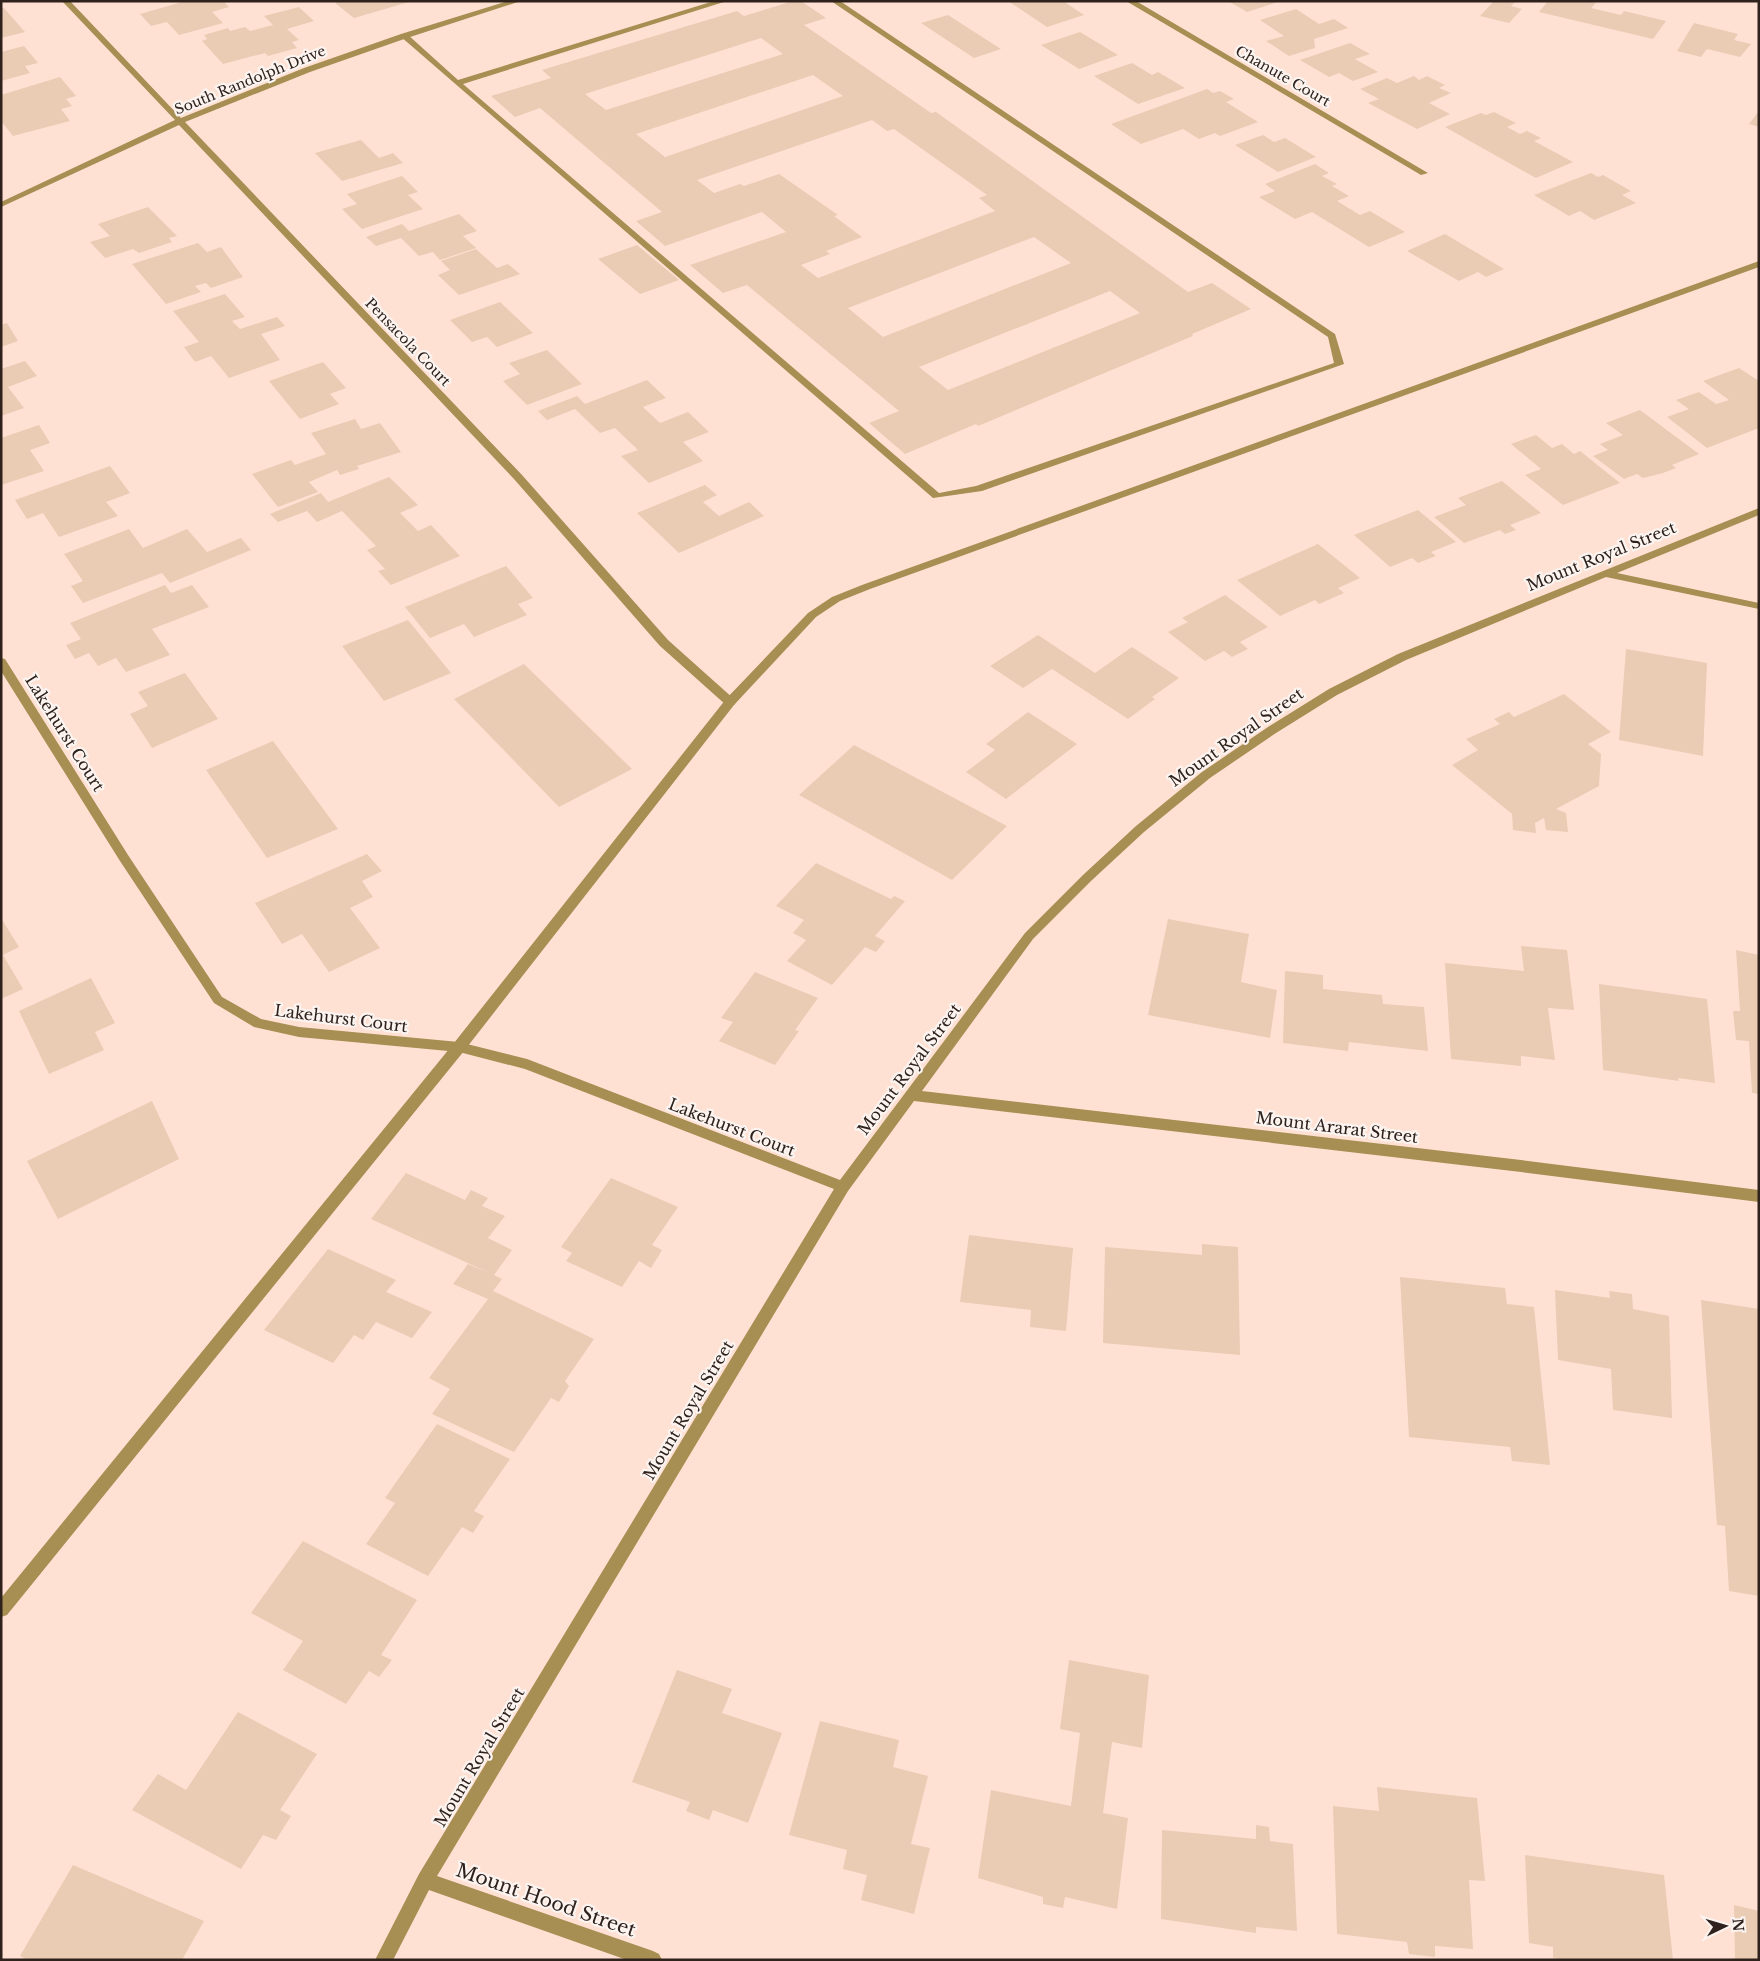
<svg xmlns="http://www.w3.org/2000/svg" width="1760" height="1961" viewBox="0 0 1760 1961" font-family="'Libre Baskerville',serif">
<rect width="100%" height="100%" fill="#ffe1d4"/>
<path fill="#eacbb4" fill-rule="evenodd" d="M 181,1 L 228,1 L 225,3 L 229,7 L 212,12 L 223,23 L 179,35 L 167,22 L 151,26 L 140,14 L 182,2 Z
M 340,1 L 409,1 L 409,2 L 354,18 L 335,3 Z
M 793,1 L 801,1 L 826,18 L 804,25 L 931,113 L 936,112 L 1188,292 L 1212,283 L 1251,309 L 1192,334 L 1193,336 L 978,426 L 976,424 L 905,454 L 869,423 L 899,411 L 747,285 L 723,293 L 690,265 L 786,232 L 762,212 L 665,246 L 636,221 L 662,212 L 540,108 L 515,117 L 491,96 L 551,78 L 542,70 L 737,11 L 744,16 ZM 761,38 L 783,54 L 606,110 L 585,94 ZM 813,75 L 843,96 L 665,157 L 636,134 ZM 872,120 L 887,131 L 894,129 L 987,195 L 979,198 L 995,211 L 818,278 L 801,265 L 830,254 L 826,251 L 862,237 L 834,216 L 838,215 L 779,174 L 744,186 L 740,184 L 714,193 L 697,180 ZM 1034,237 L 1071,263 L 883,337 L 848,308 ZM 1110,291 L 1140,313 L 948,390 L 919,367 Z
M 1008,1 L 1063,1 L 1084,15 L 1047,27 Z
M 1228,1 L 1278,1 L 1278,2 L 1247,12 Z
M 1494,1 L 1516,1 L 1511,6 L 1522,9 L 1509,23 L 1480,16 Z
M 1548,1 L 1589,1 L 1596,3 L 1591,8 L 1621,15 L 1624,11 L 1666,21 L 1653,39 L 1539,12 Z
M 299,7 L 314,21 L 287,29 L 299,40 L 292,42 L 297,48 L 268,56 L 265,53 L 223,64 L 202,41 L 207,39 L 204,35 L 228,28 L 230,31 L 245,27 L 250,31 L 273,25 L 264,16 Z
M 4,8 L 25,32 L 1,38 L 1,9 Z
M 1296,9 L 1319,24 L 1334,19 L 1348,28 L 1314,39 L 1315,48 L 1289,56 L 1266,41 L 1284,36 L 1260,20 Z
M 948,15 L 1001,49 L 974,58 L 921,23 Z
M 1694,23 L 1738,34 L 1734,40 L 1751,44 L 1740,57 L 1707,49 L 1701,57 L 1677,51 Z
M 1080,32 L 1118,55 L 1079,69 L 1041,45 Z
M 1350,43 L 1370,54 L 1355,59 L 1378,72 L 1353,81 L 1339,73 L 1329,77 L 1300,60 Z
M 24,46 L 38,63 L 25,66 L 30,73 L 1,81 L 1,52 Z
M 1132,63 L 1152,75 L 1158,72 L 1185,88 L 1138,104 L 1094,76 Z
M 1414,76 L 1419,80 L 1427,76 L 1445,85 L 1439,88 L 1451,93 L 1429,103 L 1450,114 L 1417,129 L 1368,103 L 1379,99 L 1360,89 L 1387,78 L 1397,83 Z
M 60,77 L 76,96 L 66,99 L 72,106 L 61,109 L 70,121 L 13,136 L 1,121 L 1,95 Z
M 1207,89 L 1213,93 L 1220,91 L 1234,99 L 1226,102 L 1258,122 L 1220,136 L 1215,133 L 1199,139 L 1183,129 L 1141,144 L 1111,124 Z
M 1759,111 L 1759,127 L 1749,124 Z
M 1494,112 L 1516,123 L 1507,127 L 1520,134 L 1527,131 L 1541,138 L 1534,141 L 1573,162 L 1536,178 L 1445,127 L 1481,113 L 1486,115 Z
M 1263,135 L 1274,142 L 1285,138 L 1316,157 L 1278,172 L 1235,145 Z
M 361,140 L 379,158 L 393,153 L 403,163 L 342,181 L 315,153 Z
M 1315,164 L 1329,173 L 1322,176 L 1337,184 L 1332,186 L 1349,196 L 1337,201 L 1360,215 L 1370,211 L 1405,232 L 1369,247 L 1312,212 L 1295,219 L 1259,197 L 1275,191 L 1265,184 Z
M 1591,173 L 1598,177 L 1603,175 L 1631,191 L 1622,195 L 1636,203 L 1594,220 L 1580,211 L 1569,216 L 1534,195 Z
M 402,176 L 418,192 L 408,195 L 423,209 L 362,229 L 342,209 L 357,204 L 347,194 Z
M 148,207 L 177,236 L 169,238 L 172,242 L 139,253 L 133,249 L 105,258 L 90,242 L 110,236 L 98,224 Z
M 459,214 L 477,231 L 463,236 L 476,248 L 440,260 L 433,252 L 419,256 L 401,238 L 376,246 L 366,237 L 402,224 L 409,231 Z
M 1445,234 L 1504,269 L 1486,277 L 1478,272 L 1459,281 L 1407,251 Z
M 198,243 L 207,252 L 221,247 L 243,277 L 211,288 L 206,283 L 195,286 L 201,292 L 166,304 L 132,264 Z
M 637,245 L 679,280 L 640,294 L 598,259 Z
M 476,249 L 497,268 L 508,264 L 520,274 L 459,295 L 438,275 L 450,270 L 441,261 Z
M 225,294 L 245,317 L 232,321 L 240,329 L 277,317 L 285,326 L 261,334 L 280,360 L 229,378 L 211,356 L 195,362 L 184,347 L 199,342 L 173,311 Z
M 500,302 L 533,333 L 497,347 L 487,337 L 472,342 L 450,320 Z
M 7,323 L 18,341 L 1,347 L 1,325 Z
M 547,350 L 582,384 L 527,405 L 503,381 L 520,374 L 509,363 Z
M 25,361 L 37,376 L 8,387 L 24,408 L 1,416 L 1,369 Z
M 323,362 L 346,388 L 330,394 L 339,404 L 300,419 L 269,381 Z
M 1739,368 L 1759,381 L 1759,428 L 1707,448 L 1667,417 L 1689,409 L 1676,400 L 1699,392 L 1716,404 L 1729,400 L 1703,381 Z
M 647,380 L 666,398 L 643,407 L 660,423 L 688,412 L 709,432 L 683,442 L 703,461 L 649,483 L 621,456 L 638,450 L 615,428 L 600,433 L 575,409 L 547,420 L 538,411 L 577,396 L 585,404 Z
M 1640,410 L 1699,454 L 1672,465 L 1676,468 L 1663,473 L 1643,478 L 1637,474 L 1624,479 L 1593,456 L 1608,450 L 1600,444 L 1623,435 L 1606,423 Z
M 355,419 L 361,429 L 380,423 L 401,452 L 357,466 L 359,469 L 340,475 L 337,470 L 309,482 L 318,492 L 278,507 L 252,474 L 291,460 L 295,465 L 326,454 L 311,433 Z
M 39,425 L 50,443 L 30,450 L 44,471 L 1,485 L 1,438 Z
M 1536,435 L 1552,448 L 1562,444 L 1574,454 L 1580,451 L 1620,483 L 1563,505 L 1525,475 L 1541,469 L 1511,444 Z
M 110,466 L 130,493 L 106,502 L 118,516 L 59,537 L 43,513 L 27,519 L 15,500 Z
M 389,477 L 418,505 L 400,513 L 418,531 L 431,525 L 460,556 L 391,585 L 378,571 L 385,569 L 367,550 L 376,546 L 342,511 L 317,522 L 307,511 L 278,522 L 270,514 L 321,493 L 328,502 Z
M 1502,481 L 1541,513 L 1510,525 L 1516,530 L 1505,534 L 1500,530 L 1464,543 L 1434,517 L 1466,505 L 1458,498 Z
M 705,485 L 717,495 L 703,502 L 719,516 L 749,502 L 764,516 L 679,553 L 637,513 Z
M 1418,510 L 1456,542 L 1431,552 L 1436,556 L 1418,563 L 1412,558 L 1390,567 L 1354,535 Z
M 129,529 L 143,548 L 187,529 L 207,552 L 241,538 L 251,550 L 170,583 L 162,573 L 83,603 L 71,586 L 83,581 L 64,554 Z
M 1318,544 L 1360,578 L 1338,588 L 1344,593 L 1319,604 L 1315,600 L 1280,616 L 1237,580 Z
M 506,566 L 533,598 L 518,604 L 527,615 L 474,637 L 464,624 L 430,638 L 405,607 Z
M 165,585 L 171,593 L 192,585 L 209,607 L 152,629 L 170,655 L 126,672 L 116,658 L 98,666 L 89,653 L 75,659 L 66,645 L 81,639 L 70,623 Z
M 1225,595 L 1268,627 L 1240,642 L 1248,649 L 1232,657 L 1224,651 L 1205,661 L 1168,632 L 1188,622 L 1182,618 Z
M 408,620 L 451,673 L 384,701 L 342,646 Z
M 1038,635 L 1095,673 L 1132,647 L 1179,678 L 1152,697 L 1155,699 L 1128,719 L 1052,669 L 1023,688 L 990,666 Z
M 1626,649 L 1707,663 L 1703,756 L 1619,740 Z
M 524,664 L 632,769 L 559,807 L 454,699 Z
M 185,673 L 218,719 L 152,748 L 130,714 L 148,706 L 138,692 Z
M 1564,694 L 1611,732 L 1588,744 L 1601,754 L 1599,786 L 1556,809 L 1566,813 L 1568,832 L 1546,830 L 1544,818 L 1535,823 L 1536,833 L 1513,830 L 1512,814 L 1452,765 L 1478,750 L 1466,739 L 1500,724 L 1494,719 L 1509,712 L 1514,717 Z
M 1028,712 L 1077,744 L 1006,799 L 966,772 L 995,750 L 986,744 Z
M 273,741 L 338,829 L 267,858 L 206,770 Z
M 854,745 L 1007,826 L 952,880 L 799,795 Z
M 367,854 L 382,871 L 362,881 L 373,897 L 350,908 L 380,948 L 329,972 L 302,934 L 282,944 L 255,903 Z
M 816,863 L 891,899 L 894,896 L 905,901 L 875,936 L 885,941 L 876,952 L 865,947 L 832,985 L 787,961 L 806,940 L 793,933 L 804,920 L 776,906 Z
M 1,918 L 19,947 L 3,955 L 23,989 L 1,999 Z
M 1168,919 L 1249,934 L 1241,982 L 1277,990 L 1270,1038 L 1148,1015 Z
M 1521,946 L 1567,950 L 1574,1010 L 1548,1008 L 1555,1060 L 1521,1056 L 1521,1066 L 1451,1059 L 1445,963 L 1524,971 Z
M 1736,950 L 1759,955 L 1759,1094 L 1752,1093 L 1749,1041 L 1736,1040 L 1733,1011 L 1740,1011 Z
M 1285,971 L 1323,975 L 1323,989 L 1382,995 L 1383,1004 L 1424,1007 L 1428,1051 L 1349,1042 L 1348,1051 L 1283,1043 Z
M 755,972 L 818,998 L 795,1030 L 799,1031 L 775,1065 L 719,1041 L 733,1022 L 721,1018 Z
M 91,978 L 115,1023 L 95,1032 L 104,1050 L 49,1074 L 19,1011 Z
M 1599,984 L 1707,999 L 1715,1083 L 1678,1078 L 1679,1081 L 1603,1070 Z
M 152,1101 L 179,1159 L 58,1219 L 27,1161 Z
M 406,1173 L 465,1200 L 471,1190 L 488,1198 L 482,1206 L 505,1216 L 488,1238 L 512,1250 L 494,1275 L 502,1279 L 493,1291 L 594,1339 L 565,1381 L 569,1386 L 559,1402 L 551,1398 L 514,1452 L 432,1414 L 450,1389 L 429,1378 L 488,1299 L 453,1284 L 468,1264 L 492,1274 L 371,1219 Z
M 611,1178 L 678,1207 L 652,1245 L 662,1250 L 651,1268 L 639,1261 L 622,1287 L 566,1261 L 572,1253 L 561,1247 Z
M 969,1235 L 1073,1248 L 1066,1331 L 1030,1327 L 1031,1310 L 960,1302 Z
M 1202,1244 L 1238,1247 L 1240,1355 L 1103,1343 L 1105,1247 L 1202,1255 Z
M 328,1249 L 396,1280 L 386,1292 L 432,1312 L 412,1338 L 376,1322 L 363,1340 L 354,1335 L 333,1363 L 264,1330 Z
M 1400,1277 L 1505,1288 L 1507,1304 L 1534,1307 L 1550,1465 L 1512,1461 L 1510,1447 L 1409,1437 Z
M 1555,1290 L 1610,1298 L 1609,1291 L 1632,1294 L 1633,1309 L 1669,1316 L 1672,1418 L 1613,1410 L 1611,1369 L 1558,1360 Z
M 1701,1300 L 1759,1309 L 1759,1596 L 1729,1591 L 1725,1526 L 1717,1525 Z
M 437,1424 L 510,1459 L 474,1511 L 484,1516 L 473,1533 L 462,1527 L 428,1576 L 366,1544 L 395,1503 L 385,1498 Z
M 303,1541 L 417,1600 L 381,1655 L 392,1660 L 379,1677 L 369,1671 L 346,1704 L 283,1670 L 303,1641 L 251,1613 Z
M 1069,1660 L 1149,1675 L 1142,1748 L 1112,1742 L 1103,1813 L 1128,1818 L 1117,1909 L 1065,1897 L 1063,1908 L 1043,1904 L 1043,1897 L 978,1878 L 991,1790 L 1071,1806 L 1080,1733 L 1060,1729 Z
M 677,1670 L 732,1689 L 722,1713 L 782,1733 L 748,1823 L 713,1810 L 709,1820 L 686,1811 L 690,1802 L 632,1782 Z
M 238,1712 L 317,1754 L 280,1810 L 291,1816 L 276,1840 L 263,1835 L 241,1869 L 132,1810 L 158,1774 L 186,1790 Z
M 820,1721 L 899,1740 L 893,1767 L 928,1776 L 911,1844 L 930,1848 L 914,1914 L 861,1900 L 867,1875 L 843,1869 L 847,1850 L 789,1835 Z
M 1377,1787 L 1477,1798 L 1485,1881 L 1469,1880 L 1473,1949 L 1435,1946 L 1435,1957 L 1409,1954 L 1407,1942 L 1337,1934 L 1333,1806 L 1379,1811 Z
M 1256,1825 L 1269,1827 L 1270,1841 L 1293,1844 L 1297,1931 L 1256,1927 L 1256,1933 L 1161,1919 L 1162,1830 L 1256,1839 Z
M 1525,1855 L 1664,1875 L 1673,1960 L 1566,1960 L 1553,1958 L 1553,1947 L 1529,1943 Z
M 73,1865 L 204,1921 L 182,1960 L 28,1960 L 20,1956 Z
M 1734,1905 L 1759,1911 L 1759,1960 L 1735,1960 Z"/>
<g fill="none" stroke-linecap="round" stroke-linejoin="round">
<path fill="#a78e52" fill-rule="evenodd" d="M 714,1 L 727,1 L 463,84 L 939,493 L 976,486 L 1334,363 L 1328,337 L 831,1 L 840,1 L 1335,334 L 1344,364 L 982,491 L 933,498 L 400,36 L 407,34 L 458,80 Z
M 1759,261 L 1759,267 L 870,589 L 840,601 L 816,617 L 734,705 L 464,1051 L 7,1615 L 1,1617 L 1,1598 L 454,1043 L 726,699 L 808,613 L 832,597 L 862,585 Z"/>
<path fill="#a78e52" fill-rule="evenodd" d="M 62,1 L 70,1 L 181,118 L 304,68 L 401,34 L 508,1 L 521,1 L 407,38 L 310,72 L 185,122 L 522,475 L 668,640 L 734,699 L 736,702 L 734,705 L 726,705 L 660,646 L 514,479 L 179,125 L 1,207 L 1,202 L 175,120 Z
M 1126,1 L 1136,1 L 1428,173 L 1421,175 Z
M 1759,508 L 1759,515 L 1617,573 L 1759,603 L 1759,609 L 1606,577 L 1406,660 L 1337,695 L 1276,733 L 1210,778 L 1144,832 L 1091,881 L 1033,939 L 922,1091 L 1521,1160 L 1759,1190 L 1759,1202 L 1521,1172 L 914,1101 L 848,1191 L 437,1876 L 653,1951 L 659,1954 L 662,1960 L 627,1960 L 429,1890 L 393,1960 L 375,1960 L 419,1874 L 834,1189 L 525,1069 L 459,1052 L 299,1037 L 254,1027 L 214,1003 L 120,861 L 1,671 L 1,658 L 5,659 L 128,855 L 222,997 L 261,1019 L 299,1027 L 459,1042 L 527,1059 L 840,1180 L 1025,933 L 1083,875 L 1136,826 L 1202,772 L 1268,727 L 1329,689 L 1398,654 Z"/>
</g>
<g text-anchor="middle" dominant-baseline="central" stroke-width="4.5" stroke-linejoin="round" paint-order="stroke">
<g font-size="14" fill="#2f211c" stroke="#fbf4f0">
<text transform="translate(1283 76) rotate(30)">Chanute Court</text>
<text transform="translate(250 80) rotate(-22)">South Randolph Drive</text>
<text transform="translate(408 342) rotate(46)">Pensacola Court</text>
</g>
<g font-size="16" fill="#2f211c" stroke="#fbf4f0">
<text transform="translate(1601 556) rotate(-22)">Mount Royal Street</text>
<text transform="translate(65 733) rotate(58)">Lakehurst Court</text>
<text transform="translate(1236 737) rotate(-35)">Mount Royal Street</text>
<text transform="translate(341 1018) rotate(7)">Lakehurst Court</text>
<text transform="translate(909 1069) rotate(-53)">Mount Royal Street</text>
<text transform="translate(732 1127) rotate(21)">Lakehurst Court</text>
<text transform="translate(1337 1127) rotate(7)">Mount Ararat Street</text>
<text transform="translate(688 1410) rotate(-59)">Mount Royal Street</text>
<text transform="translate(479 1757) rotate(-59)">Mount Royal Street</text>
</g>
<g font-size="19" fill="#2f211c" stroke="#fbf4f0">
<text transform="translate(546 1900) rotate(19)">Mount Hood Street</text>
</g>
</g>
<rect width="1760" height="1961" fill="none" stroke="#2f211c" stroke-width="5"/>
<g transform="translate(1725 1926) rotate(85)" stroke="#fbf4f0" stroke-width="4" paint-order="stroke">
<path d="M0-4L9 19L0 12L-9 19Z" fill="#2f211c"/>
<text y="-8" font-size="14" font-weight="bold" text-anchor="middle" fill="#2f211c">N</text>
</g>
</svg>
